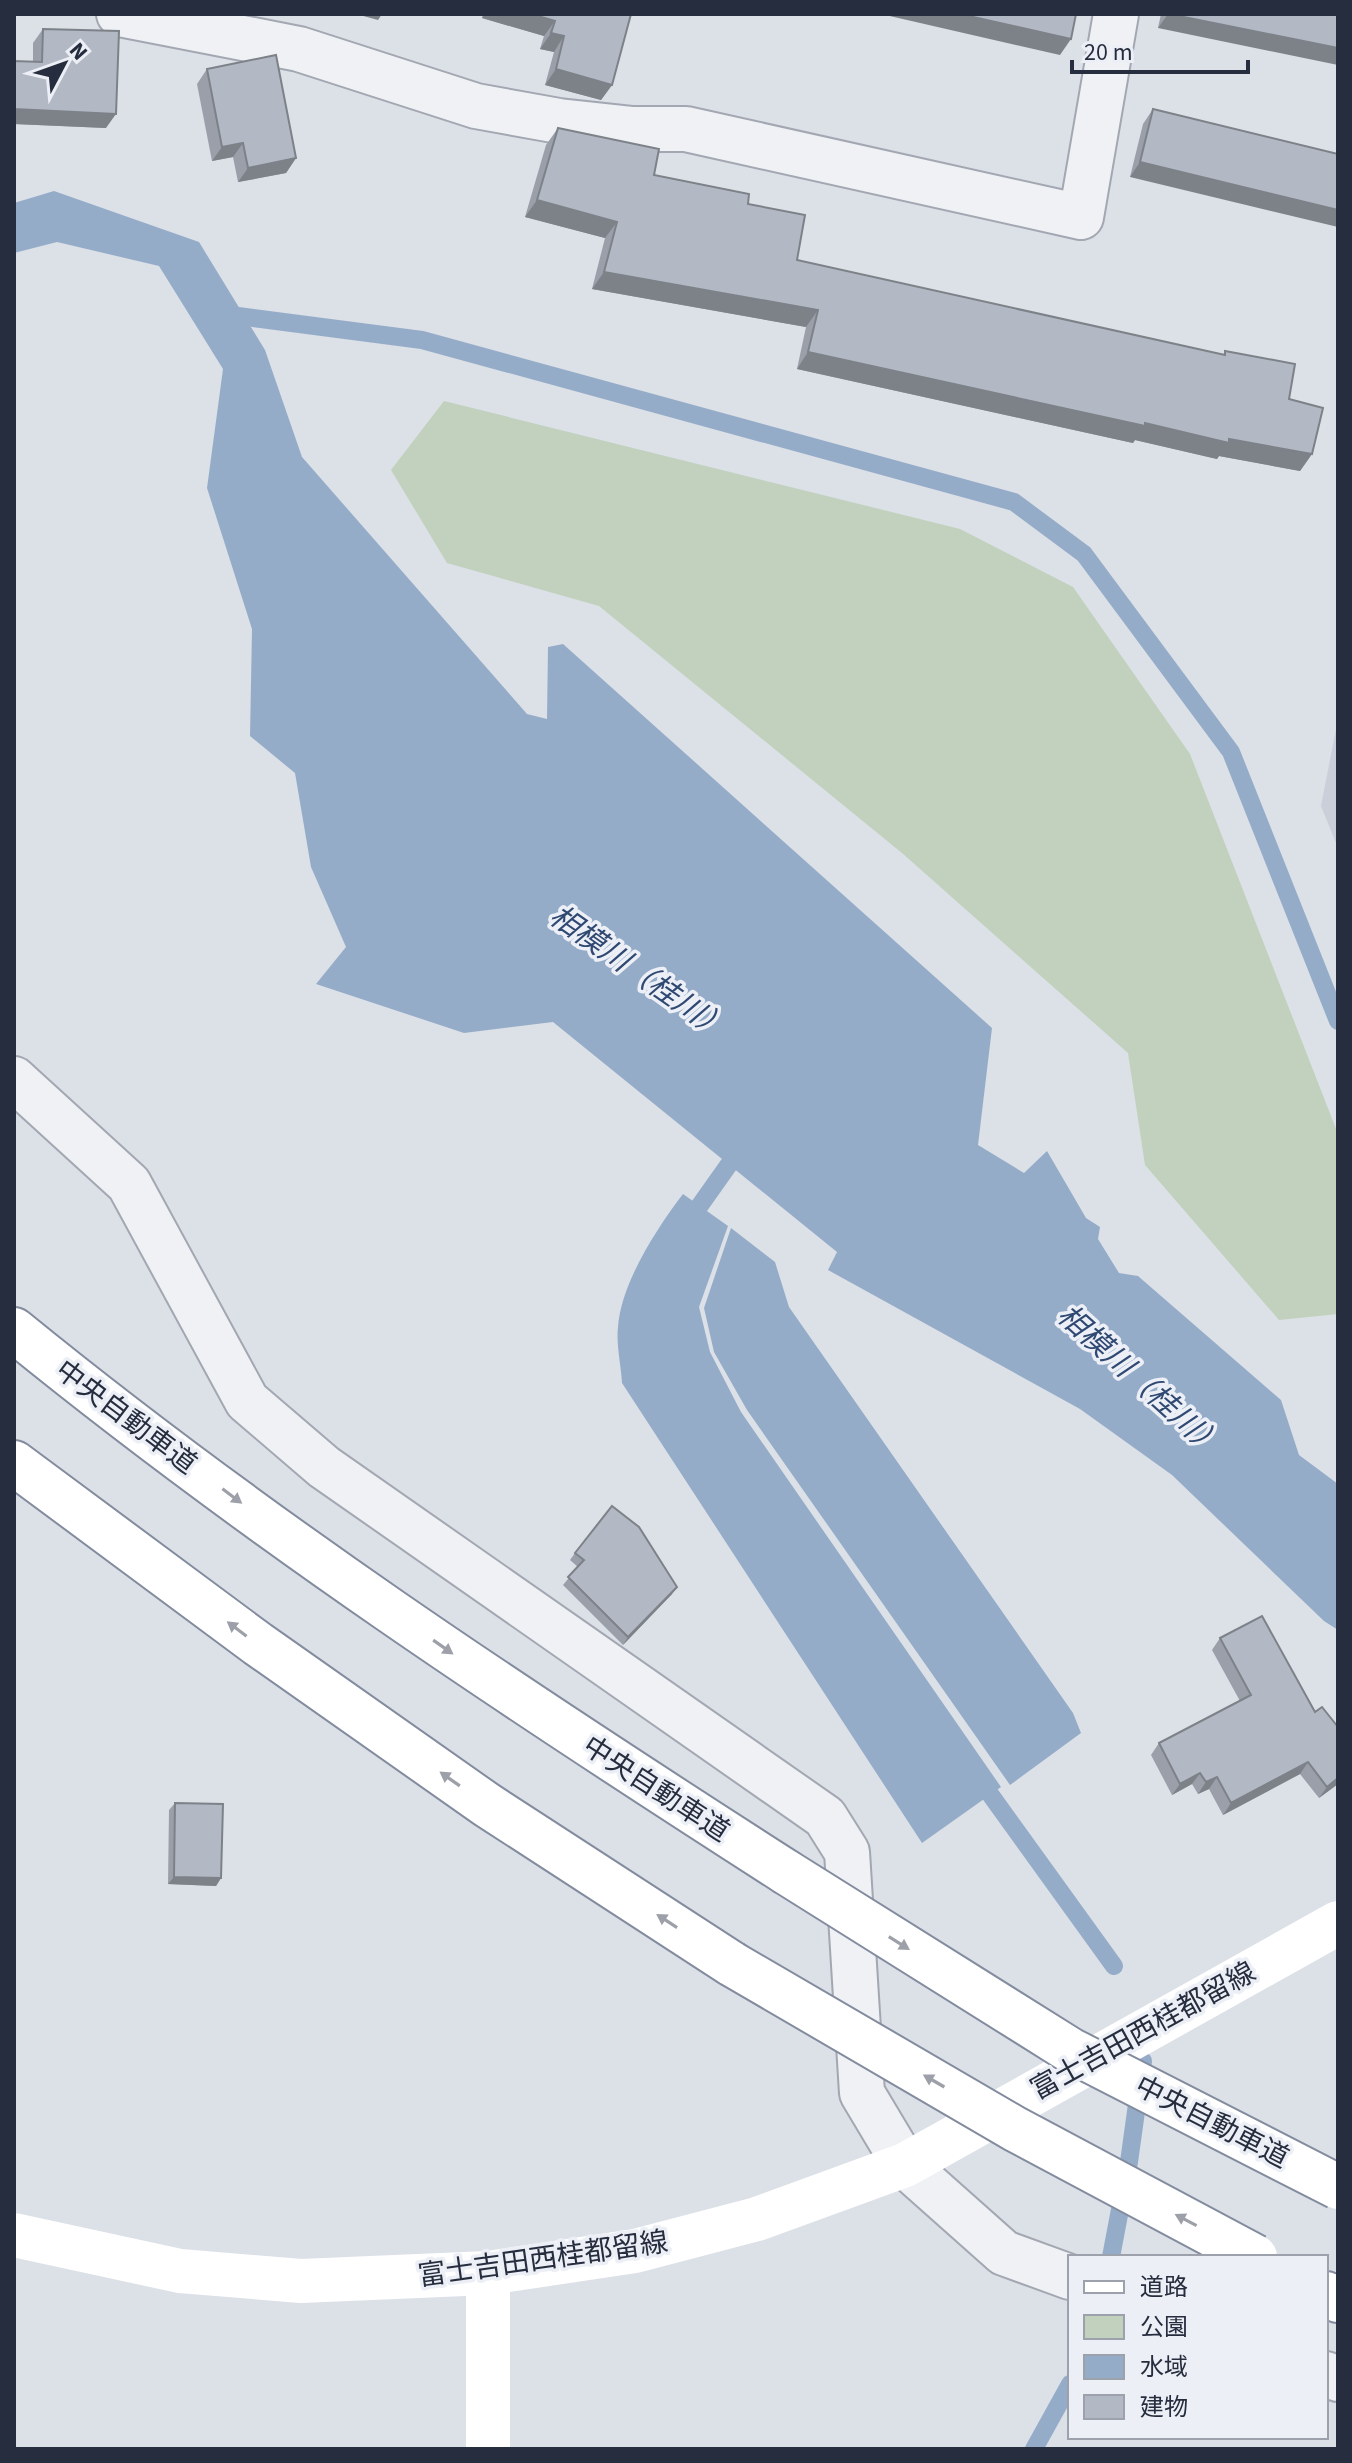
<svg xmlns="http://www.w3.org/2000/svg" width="1352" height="2463" viewBox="0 0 1352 2463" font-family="'Source Sans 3','Noto Sans JP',sans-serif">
<rect width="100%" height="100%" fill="#dce0e7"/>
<path fill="#cacfd9" d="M 1338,719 L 1338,848 L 1321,806 Z"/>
<path fill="#c1d1bd" d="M 444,401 L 960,529 L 1073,587 L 1190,754 L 1338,1134 L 1338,1314 L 1279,1320 L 1145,1165 L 1128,1053 L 902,853 L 599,606 L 447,563 L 391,470 Z"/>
<path fill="#95acc9" d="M 54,191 L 199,242 L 265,350 L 302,457 L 527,714 L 547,719 L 548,647 L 563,644 L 992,1028 L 978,1145 L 1024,1173 L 1047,1151 L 1086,1218 L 1100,1227 L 1098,1239 L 1119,1273 L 1138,1276 L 1281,1400 L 1299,1455 L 1338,1484 L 1338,1630 L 1324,1621 L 1172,1475 L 1080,1409 L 828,1270 L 837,1252 L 553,1022 L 464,1033 L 316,984 L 346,947 L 311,867 L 295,773 L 250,736 L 252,629 L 207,488 L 223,369 L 159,266 L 57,242 L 14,253 L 14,203 Z
M 683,1194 L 728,1226 L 699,1307 L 710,1352 L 741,1412 L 1001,1787 L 922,1843 L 622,1383 C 621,1365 616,1345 618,1327 C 621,1283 657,1228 683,1194 Z
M 731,1228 L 775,1262 L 789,1307 L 1073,1713 L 1081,1733 L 1010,1785 L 747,1410 L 714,1352 L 704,1308 Z"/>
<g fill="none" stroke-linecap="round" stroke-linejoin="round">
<path stroke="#95acc9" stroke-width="18" d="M 223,314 L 422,340 L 1014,502 L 1084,554 L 1231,752 L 1338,1021
M 688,1228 L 691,1218 L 742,1146
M 977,1776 L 1114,1966
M 1111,2257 L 1129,2162 L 1143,2061
M 1034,2449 L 1070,2384"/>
<defs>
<path id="street" d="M 119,14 L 299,49 L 476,106 L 559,121 L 633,129 L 686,129 L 1081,217 L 1116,14
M 14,1079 L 129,1184 L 247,1401 L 324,1467 L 825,1817 L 847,1852 L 862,2093 L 905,2165 L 1004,2253 L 1070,2277
M 1326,2374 L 1338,2379"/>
<path id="highway" d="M 14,1330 C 258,1529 521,1702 786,1872
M 14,1463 L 258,1644 L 487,1805 L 732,1964
M 1326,2294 L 1338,2300"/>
</defs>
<use href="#street" stroke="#a2a7b1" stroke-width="48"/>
<use href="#highway" stroke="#838c9e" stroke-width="48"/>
<use href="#street" stroke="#eff1f5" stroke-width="44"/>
<path stroke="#fff" stroke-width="44" d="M 14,2235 L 180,2271 L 301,2281 L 488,2273 L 635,2251 L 757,2219 L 905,2165 L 1338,1923
M 488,2449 L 488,2273"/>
<use href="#highway" stroke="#fff" stroke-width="44"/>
<defs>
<path id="highway-bridge" d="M 786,1872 L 1070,2050 L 1338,2187
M 732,1964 L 1015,2129 L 1255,2257"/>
</defs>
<use href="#highway-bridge" stroke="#838c9e" stroke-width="48" stroke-linecap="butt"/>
<use href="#highway-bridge" stroke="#fff" stroke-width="44"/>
</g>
<path fill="#9a9fa9" d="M 483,14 L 631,14 L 612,85 L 601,100 L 545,85 L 554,52 L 540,49 L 544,36 L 482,18 Z
M 1161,14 L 1338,14 L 1158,28 Z
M 43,29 L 106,128 L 14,124 L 14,61 L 33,62 L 33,43 Z
M 207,69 L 296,158 L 286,173 L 238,182 L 233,157 L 212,161 L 197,84 Z
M 1153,109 L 1338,154 L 1130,177 L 1143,124 Z
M 558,128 L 654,175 L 748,204 L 797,260 L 1223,355 L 1225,351 L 1289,399 L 1312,454 L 1300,471 L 1219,456 L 1217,459 L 1135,440 L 1133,443 L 797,369 L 806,327 L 592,289 L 605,238 L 525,217 L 546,145 Z
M 575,1553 L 672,1594 L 623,1645 L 563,1585 L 578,1567 L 570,1560 Z
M 1220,1638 L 1315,1712 L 1338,1727 L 1338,1784 L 1319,1798 L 1300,1774 L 1223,1815 L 1209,1789 L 1198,1794 L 1192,1784 L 1172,1795 L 1151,1755 L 1159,1743 L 1240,1701 L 1212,1650 Z
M 175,1803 L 221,1878 L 216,1886 L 168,1884 L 169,1810 Z"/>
<path fill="#7d8289" d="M 356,14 L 382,14 L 378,20 Z
M 485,14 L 531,14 L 555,21 L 544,36 L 482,18 Z
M 881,14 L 960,14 L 1071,39 L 1060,55 Z
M 1168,14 L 1338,48 L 1338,65 L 1158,28 Z
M 551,33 L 564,36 L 554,52 L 540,49 Z
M 556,69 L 612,85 L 601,100 L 545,85 Z
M 14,109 L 116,114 L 106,128 L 14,124 Z
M 243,143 L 233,157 L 212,161 L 222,147 Z
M 296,158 L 286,173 L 238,182 L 248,168 Z
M 1140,162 L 1338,210 L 1338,227 L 1130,177 Z
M 537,200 L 617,222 L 605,238 L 525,217 Z
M 604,272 L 818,310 L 806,327 L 592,289 Z
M 808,352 L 1145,423 L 1312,454 L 1300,471 L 1219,456 L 1217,459 L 1135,440 L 1133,443 L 797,369 Z
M 677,1587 L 672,1594 L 623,1645 L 628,1637 Z
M 1308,1762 L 1300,1774 L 1223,1815 L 1231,1803 Z
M 1200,1773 L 1192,1784 L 1172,1795 L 1180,1784 Z
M 1217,1777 L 1209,1789 L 1198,1794 L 1206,1782 Z
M 1338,1778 L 1338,1784 L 1319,1798 L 1327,1787 Z
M 174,1877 L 221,1878 L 216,1886 L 168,1884 Z"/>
<path fill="#b3b9c4" stroke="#7d8289" stroke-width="2" d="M 531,14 L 631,14 L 612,85 L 556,69 L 564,36 L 551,33 L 555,21 Z
M 960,14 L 1076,14 L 1071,39 Z
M 1169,14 L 1338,14 L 1338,48 Z
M 43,29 L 119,31 L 116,114 L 14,109 L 14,61 L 42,62 Z
M 276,55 L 296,158 L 248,168 L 243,143 L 222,147 L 207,69 Z
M 1153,109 L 1338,154 L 1338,210 L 1140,162 Z
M 558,128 L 659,149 L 654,175 L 749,194 L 748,204 L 805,215 L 797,260 L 1225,355 L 1225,351 L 1295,364 L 1289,399 L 1323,408 L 1312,454 L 1229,439 L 1229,443 L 1145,423 L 1145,426 L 808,352 L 818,310 L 604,272 L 617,222 L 537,200 Z
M 612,1506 L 639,1527 L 677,1587 L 628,1637 L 568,1577 L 584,1560 L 575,1553 Z
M 1262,1616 L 1315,1712 L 1322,1707 L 1338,1727 L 1338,1778 L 1327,1787 L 1308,1762 L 1231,1803 L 1217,1777 L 1206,1782 L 1200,1773 L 1180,1784 L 1159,1743 L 1251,1695 L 1220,1638 Z
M 175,1803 L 223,1804 L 221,1878 L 174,1877 Z"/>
<defs><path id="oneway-solid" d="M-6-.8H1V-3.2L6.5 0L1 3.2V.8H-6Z" transform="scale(2)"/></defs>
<g fill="#9da0a8">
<use href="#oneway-solid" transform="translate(232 1496) rotate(37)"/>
<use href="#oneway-solid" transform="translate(237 1629) rotate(-143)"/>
<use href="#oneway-solid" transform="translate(443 1647) rotate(35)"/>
<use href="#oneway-solid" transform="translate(450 1779) rotate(-145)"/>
<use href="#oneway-solid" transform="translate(667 1921) rotate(-147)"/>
<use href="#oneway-solid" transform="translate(899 1943) rotate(32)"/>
<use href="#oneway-solid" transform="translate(934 2081) rotate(-150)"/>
<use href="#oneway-solid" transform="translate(1186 2220) rotate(-152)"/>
</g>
<g text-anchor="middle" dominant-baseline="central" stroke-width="7" stroke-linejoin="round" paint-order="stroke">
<g font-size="28" fill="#262d3e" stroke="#eceff5">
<text transform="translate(126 1417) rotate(37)">中央自動車道</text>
<text transform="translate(656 1789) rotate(33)">中央自動車道</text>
<text transform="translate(1143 2031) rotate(-29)">富士吉田西桂都留線</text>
<text transform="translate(1212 2122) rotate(27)">中央自動車道</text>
<text transform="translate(543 2259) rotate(-8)">富士吉田西桂都留線</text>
</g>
<g font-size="30" font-style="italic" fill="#2f4973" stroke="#eceff5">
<text transform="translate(639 973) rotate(35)">相模川（桂川）</text>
<text transform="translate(1140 1381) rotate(42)">相模川（桂川）</text>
</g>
</g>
<rect width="1352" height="2463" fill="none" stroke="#262d3e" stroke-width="32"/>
<rect x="1068" y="2255" width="260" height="184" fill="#eceff5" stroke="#9da1ac" stroke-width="2"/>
<rect x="1084" y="2281" width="40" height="12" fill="#ffffff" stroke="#9da1ac" stroke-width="2"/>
<text x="1140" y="2295" font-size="24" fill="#262d3e">道路</text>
<rect x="1084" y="2315" width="40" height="24" fill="#c1d1bd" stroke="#9da1ac" stroke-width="2"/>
<text x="1140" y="2335" font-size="24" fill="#262d3e">公園</text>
<rect x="1084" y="2355" width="40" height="24" fill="#95acc9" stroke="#9da1ac" stroke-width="2"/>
<text x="1140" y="2375" font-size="24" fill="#262d3e">水域</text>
<rect x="1084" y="2395" width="40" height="24" fill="#b3b9c4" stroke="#9da1ac" stroke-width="2"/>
<text x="1140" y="2415" font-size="24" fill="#262d3e">建物</text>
<g transform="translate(64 64) rotate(49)" stroke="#eceff5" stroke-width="6" paint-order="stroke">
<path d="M0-6L14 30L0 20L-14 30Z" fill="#262d3e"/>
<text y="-12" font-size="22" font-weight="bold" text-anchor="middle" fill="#262d3e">N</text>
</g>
<path d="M1072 60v12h176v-12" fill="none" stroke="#262d3e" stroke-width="4"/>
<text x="1084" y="60" font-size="24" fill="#262d3e" stroke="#eceff5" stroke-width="6" paint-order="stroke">20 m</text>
</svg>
